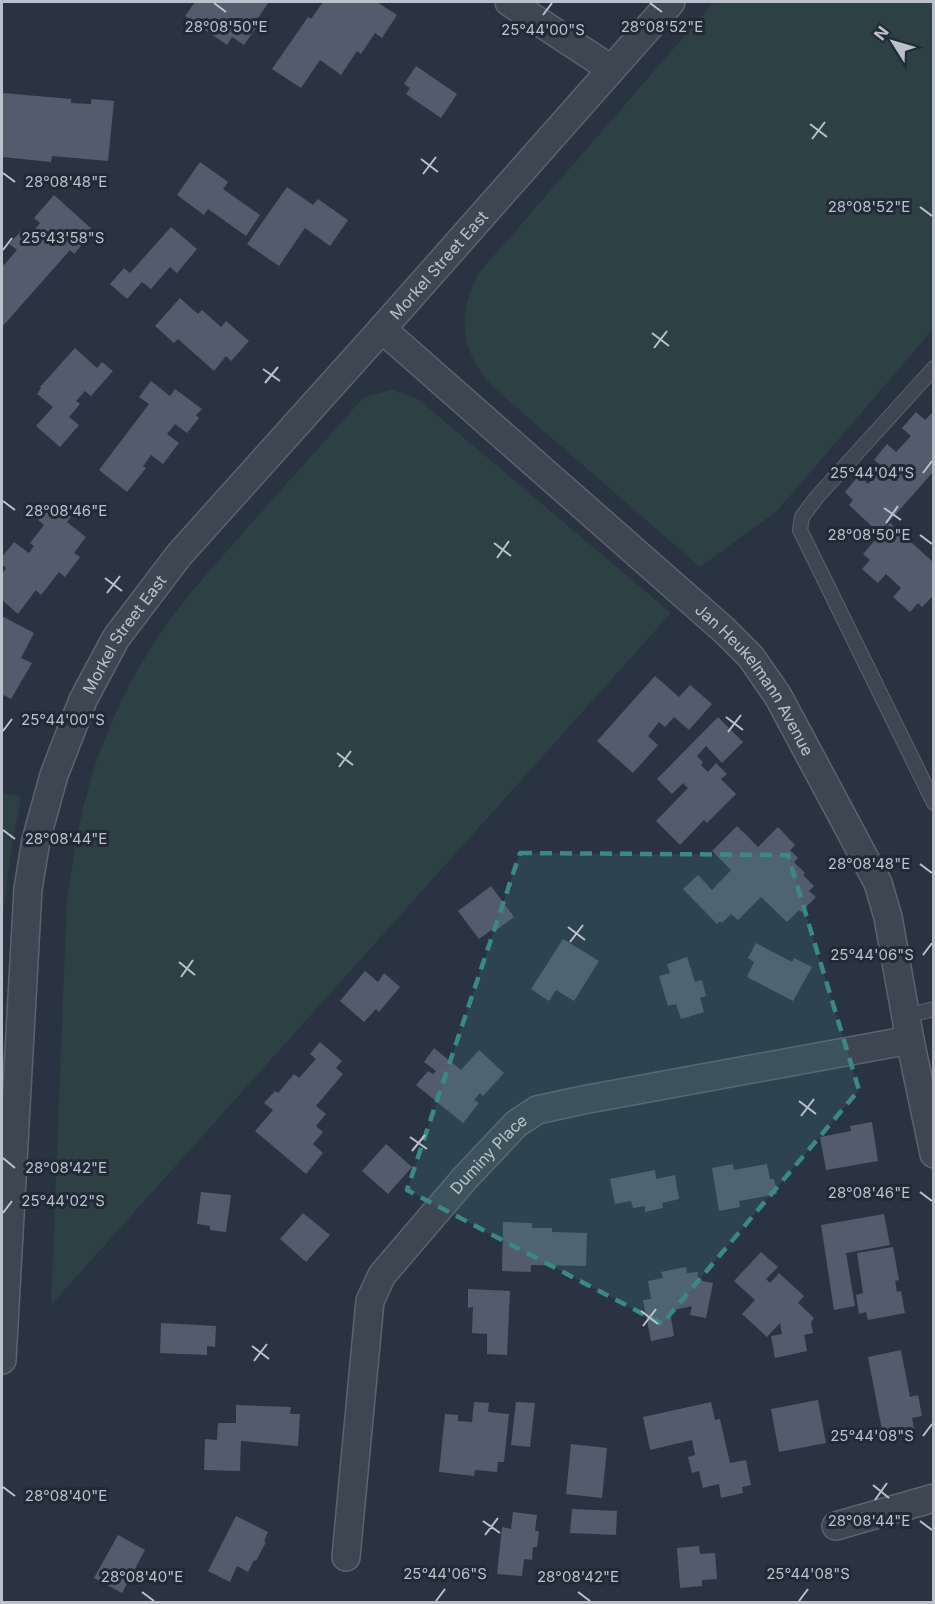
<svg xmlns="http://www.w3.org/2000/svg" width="935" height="1604" viewBox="0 0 935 1604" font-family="Inter,sans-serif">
<rect width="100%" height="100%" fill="#2a3342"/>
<path fill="#2d4144" d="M 714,2 L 933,2 L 934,328 L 777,511 L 700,567 L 492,386 C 460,350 457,317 478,274 Z
M 393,390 L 418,399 L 671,613 L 51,1305 L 67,899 C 75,846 83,794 103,744 C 119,703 139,663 165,627 C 190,591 220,559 249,526 C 287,483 326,440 364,397 Z
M 2,793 L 21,797 L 12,844 L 2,922 Z"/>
<path fill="#535c6c" d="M 195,2 L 226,3 L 269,2 L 255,22 L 258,25 L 244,45 L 232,37 L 227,45 L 185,16 Z
M 323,2 L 377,2 L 397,15 L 382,38 L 375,33 L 361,54 L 357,51 L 341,75 L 320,60 L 301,88 L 272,69 L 308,17 L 311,19 Z
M 416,66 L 457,94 L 441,118 L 406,94 L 410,88 L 404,84 Z
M 3,93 L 71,99 L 71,103 L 91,104 L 91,99 L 114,101 L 108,161 L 52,156 L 51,162 L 2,157 Z
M 200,162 L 228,182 L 223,189 L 260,215 L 246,236 L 208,209 L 204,215 L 177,195 Z
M 287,187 L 313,205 L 318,199 L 348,220 L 330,246 L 305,228 L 279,266 L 247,244 Z
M 54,195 L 94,231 L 74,254 L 70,250 L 2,327 L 2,263 L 4,265 L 17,250 L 9,244 L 21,231 L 29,237 L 40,223 L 34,218 Z
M 171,227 L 197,249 L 177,273 L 170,267 L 151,289 L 142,282 L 127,299 L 110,284 L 124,268 L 130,273 Z
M 180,298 L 198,314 L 202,310 L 221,327 L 226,321 L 249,341 L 231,361 L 226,356 L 214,371 L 178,339 L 174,343 L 155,326 Z
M 75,348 L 97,368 L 102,362 L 113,371 L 91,396 L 85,391 L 76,401 L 80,404 L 69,417 L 79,425 L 60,447 L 36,426 L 53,407 L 37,394 L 41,388 L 40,387 Z
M 151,381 L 170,396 L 175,389 L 202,409 L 196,415 L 199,418 L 187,433 L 175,424 L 167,434 L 179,443 L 163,464 L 151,455 L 143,466 L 146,468 L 127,492 L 99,470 L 149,404 L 139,397 Z
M 934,411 L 934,471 L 879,533 L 849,505 L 853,500 L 845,492 L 859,475 L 868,484 L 883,467 L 874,460 L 887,444 L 896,452 L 911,436 L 902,428 L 916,412 L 925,420 Z
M 53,502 L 71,517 L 67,522 L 86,537 L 74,553 L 80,557 L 65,577 L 59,572 L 41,595 L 36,590 L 18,614 L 2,600 L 2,574 L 6,568 L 2,564 L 2,557 L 14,542 L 29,553 L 34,546 L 30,543 L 44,525 L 38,520 Z
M 890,523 L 934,563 L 934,595 L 922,607 L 918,603 L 910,612 L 893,597 L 901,588 L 886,574 L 878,583 L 862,569 L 870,560 L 863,554 Z
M 2,616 L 34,633 L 21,658 L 32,663 L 11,699 L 4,695 L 2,700 Z
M 655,676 L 679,697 L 690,685 L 712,704 L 689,730 L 674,717 L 665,727 L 659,722 L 648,736 L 658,745 L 633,773 L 597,741 Z
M 718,717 L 743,742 L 722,763 L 706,746 L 697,756 L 703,762 L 701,765 L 708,772 L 716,763 L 727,774 L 721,779 L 736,794 L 707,823 L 704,820 L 680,845 L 656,821 L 688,788 L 683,783 L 672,794 L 657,779 Z
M 737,826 L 758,847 L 778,827 L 795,845 L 790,850 L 798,858 L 794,862 L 805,873 L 803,875 L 814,886 L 809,891 L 816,897 L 801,912 L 799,910 L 787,922 L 761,897 L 738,920 L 731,914 L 722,923 L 720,921 L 717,924 L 683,889 L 698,875 L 712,890 L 731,870 L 712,851 Z
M 491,886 L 514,917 L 495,931 L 494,928 L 479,939 L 458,911 Z
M 563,939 L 599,961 L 574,1001 L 556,990 L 549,1001 L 531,989 Z
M 756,943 L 792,962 L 794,958 L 812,967 L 793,1001 L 747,977 L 754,962 L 748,958 Z
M 687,957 L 695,982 L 702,980 L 706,996 L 700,998 L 704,1012 L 681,1019 L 676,1004 L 668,1006 L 659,976 L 670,973 L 667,964 Z
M 365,971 L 378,982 L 384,973 L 400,987 L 379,1012 L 376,1009 L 364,1022 L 340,1001 Z
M 320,1042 L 342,1061 L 336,1068 L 343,1074 L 316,1106 L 326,1114 L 316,1126 L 323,1132 L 313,1144 L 323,1153 L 306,1174 L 255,1131 L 273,1110 L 264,1103 L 275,1091 L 278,1093 L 294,1074 L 299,1078 L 316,1059 L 310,1054 Z
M 434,1048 L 461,1070 L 479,1050 L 504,1073 L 483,1096 L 480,1093 L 474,1100 L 479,1103 L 463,1123 L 416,1085 L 428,1071 L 433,1074 L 436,1071 L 424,1062 Z
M 872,1122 L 878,1161 L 826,1170 L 820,1137 L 851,1131 L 850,1126 Z
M 386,1144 L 412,1167 L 388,1194 L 362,1171 Z
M 733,1164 L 734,1170 L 767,1164 L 770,1179 L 774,1179 L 777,1194 L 739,1201 L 740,1207 L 719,1211 L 712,1168 Z
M 655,1170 L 656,1179 L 675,1175 L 679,1199 L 662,1203 L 663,1208 L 645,1212 L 645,1206 L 633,1208 L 631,1201 L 615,1204 L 610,1179 Z
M 201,1192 L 231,1195 L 226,1232 L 210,1230 L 210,1226 L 197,1224 Z
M 303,1213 L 330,1235 L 306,1262 L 280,1239 Z
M 884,1214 L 890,1245 L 846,1253 L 855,1306 L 834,1310 L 821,1225 Z
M 503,1222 L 532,1223 L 532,1228 L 552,1228 L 552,1232 L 587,1233 L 586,1266 L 531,1265 L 531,1272 L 502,1271 Z
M 893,1247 L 899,1280 L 895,1281 L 897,1292 L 901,1291 L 905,1313 L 868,1320 L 866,1312 L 859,1314 L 856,1295 L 863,1293 L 857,1253 Z
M 761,1252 L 778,1267 L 766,1279 L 770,1283 L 779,1273 L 804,1296 L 798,1303 L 814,1318 L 811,1322 L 813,1333 L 804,1335 L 807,1351 L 775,1358 L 771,1336 L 782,1334 L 780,1323 L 767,1337 L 742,1314 L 755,1300 L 734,1281 Z
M 686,1267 L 687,1273 L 698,1272 L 697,1280 L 713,1283 L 706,1318 L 690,1315 L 692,1306 L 670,1311 L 674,1336 L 651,1341 L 643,1300 L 651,1299 L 648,1281 L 663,1278 L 661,1272 Z
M 468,1289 L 510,1291 L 507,1355 L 487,1354 L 487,1334 L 472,1333 L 473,1307 L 468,1308 Z
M 161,1323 L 216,1326 L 215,1347 L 207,1346 L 207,1355 L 160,1353 Z
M 901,1350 L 910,1397 L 918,1395 L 922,1416 L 912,1418 L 914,1429 L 898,1432 L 898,1427 L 882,1430 L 868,1357 Z
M 818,1400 L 826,1443 L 779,1452 L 771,1409 Z
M 474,1402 L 489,1403 L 488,1412 L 509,1414 L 504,1462 L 498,1462 L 497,1472 L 475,1470 L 474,1476 L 439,1472 L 445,1414 L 458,1415 L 458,1421 L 472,1422 Z
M 516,1402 L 535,1403 L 530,1447 L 511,1445 Z
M 711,1402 L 715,1420 L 720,1419 L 730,1463 L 746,1460 L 751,1485 L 742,1487 L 743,1493 L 721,1498 L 719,1484 L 703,1488 L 699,1471 L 692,1473 L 688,1457 L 695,1455 L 692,1440 L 650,1450 L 643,1417 Z
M 236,1405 L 291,1407 L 290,1414 L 300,1414 L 298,1446 L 241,1441 L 240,1471 L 204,1470 L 205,1439 L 217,1440 L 218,1423 L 236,1423 Z
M 571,1444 L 607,1448 L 602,1498 L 566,1494 Z
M 572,1509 L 617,1511 L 616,1535 L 570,1533 Z
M 513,1512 L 537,1515 L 535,1531 L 539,1531 L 537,1547 L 533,1547 L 532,1560 L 524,1559 L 522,1576 L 497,1574 L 502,1527 L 511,1529 Z
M 236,1516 L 268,1532 L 264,1541 L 266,1542 L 256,1561 L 254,1560 L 248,1572 L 237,1566 L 230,1582 L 208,1571 Z
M 118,1535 L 145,1550 L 122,1593 L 94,1578 Z
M 699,1546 L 700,1554 L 715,1553 L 717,1579 L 702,1580 L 702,1586 L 680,1588 L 677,1548 Z"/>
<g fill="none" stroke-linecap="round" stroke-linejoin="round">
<defs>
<path id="service" d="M 934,368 L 817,497 L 802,517 L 800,530 L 934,803
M 906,1016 L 934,1009"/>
<g id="minor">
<path d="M 509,2 L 611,69"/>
<path id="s1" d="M 382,329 L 724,630 L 751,657 L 778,696 L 878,883 L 888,917 L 910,1040 L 934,1154"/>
<path id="s2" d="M 2,1360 L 28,889 L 36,840 L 54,775 L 83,700 L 116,638 L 179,555 L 382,329 L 671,2"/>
<path d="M 836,1526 L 934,1498"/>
<path id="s3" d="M 346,1557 L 370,1301 L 382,1275 L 465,1178 L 516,1124 L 537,1110 L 583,1100 L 910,1040"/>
</g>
</defs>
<use href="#service" stroke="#5c636f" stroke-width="16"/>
<use href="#minor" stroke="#5c636f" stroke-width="30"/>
<use href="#service" stroke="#3e4652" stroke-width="14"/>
<use href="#minor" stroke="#3e4652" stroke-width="27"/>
</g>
<path fill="#3a8986" fill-opacity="0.2" stroke="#3a8986" stroke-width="4.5" stroke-dasharray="12 8" stroke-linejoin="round" d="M 520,853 L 788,855 L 859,1090 L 662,1324 L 407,1190 Z"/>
<path fill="none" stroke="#bbc1cc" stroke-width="2" d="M 214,3 L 226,12M 650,3 L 662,12M 543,15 L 552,3M 810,124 L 827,137M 812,139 L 825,122M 421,159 L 438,172M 3,173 L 15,182M 423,174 L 436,157M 920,207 L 932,216M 3,250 L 12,238M 652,333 L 669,346M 654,348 L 667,331M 263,369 L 280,381M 265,383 L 278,367M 923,473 L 932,461M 3,501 L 15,510M 884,508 L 901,520M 886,523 L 898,506M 920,535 L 932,544M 494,543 L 511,556M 497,558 L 509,541M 105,578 L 122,591M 107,593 L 120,576M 726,717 L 743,730M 3,731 L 12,719M 728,732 L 741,715M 337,753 L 353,765M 339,767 L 351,751M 3,830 L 15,839M 920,864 L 932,873M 568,927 L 585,940M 570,942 L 583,925M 923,955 L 932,943M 179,962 L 195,975M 181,977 L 193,960M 799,1101 L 816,1114M 801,1116 L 814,1099M 410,1137 L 427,1149M 412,1151 L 425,1135M 3,1158 L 15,1168M 920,1192 L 932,1201M 3,1213 L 12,1201M 641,1311 L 658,1324M 643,1326 L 656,1309M 252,1346 L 269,1359M 254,1361 L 267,1344M 923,1436 L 932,1424M 873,1485 L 889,1498M 3,1487 L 15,1496M 875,1500 L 887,1483M 483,1521 L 500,1533M 920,1521 L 932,1530M 485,1535 L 498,1518M 142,1592 L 154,1601M 578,1592 L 590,1601M 436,1601 L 445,1589M 799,1601 L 808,1589"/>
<g text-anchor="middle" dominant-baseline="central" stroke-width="6" stroke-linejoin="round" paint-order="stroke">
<g font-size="16" fill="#bbc1cc" stroke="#232a37">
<text stroke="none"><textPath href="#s2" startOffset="1233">Morkel Street East</textPath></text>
<text stroke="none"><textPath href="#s2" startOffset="747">Morkel Street East</textPath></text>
<text stroke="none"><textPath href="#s1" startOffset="514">Jan Heukelmann Avenue</textPath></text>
<text stroke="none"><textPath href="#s3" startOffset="447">Duminy Place</textPath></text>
</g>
</g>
<g font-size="15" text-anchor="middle" fill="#bbc1cc" stroke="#232a37" stroke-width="6" stroke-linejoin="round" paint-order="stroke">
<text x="226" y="32">28°08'50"E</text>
<text x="662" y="32">28°08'52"E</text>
<text x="543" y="35">25°44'00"S</text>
<text x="66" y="187">28°08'48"E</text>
<text x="869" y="212">28°08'52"E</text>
<text x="63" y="243">25°43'58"S</text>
<text x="872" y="478">25°44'04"S</text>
<text x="66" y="516">28°08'46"E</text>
<text x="869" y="540">28°08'50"E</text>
<text x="63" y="725">25°44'00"S</text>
<text x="66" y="844">28°08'44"E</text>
<text x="869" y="869">28°08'48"E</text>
<text x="872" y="960">25°44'06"S</text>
<text x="66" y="1173">28°08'42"E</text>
<text x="869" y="1198">28°08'46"E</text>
<text x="63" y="1206">25°44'02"S</text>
<text x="872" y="1441">25°44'08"S</text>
<text x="66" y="1501">28°08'40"E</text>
<text x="869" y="1526">28°08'44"E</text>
<text x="445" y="1579">25°44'06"S</text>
<text x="808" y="1579">25°44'08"S</text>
<text x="142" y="1582">28°08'40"E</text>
<text x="578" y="1582">28°08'42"E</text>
</g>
<rect width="935" height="1604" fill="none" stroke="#bbc1cc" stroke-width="6"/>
<g transform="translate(893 42) rotate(307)" stroke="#232a37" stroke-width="4.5" paint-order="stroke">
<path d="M0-4.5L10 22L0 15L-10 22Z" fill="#bbc1cc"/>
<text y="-9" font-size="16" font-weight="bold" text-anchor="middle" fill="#bbc1cc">N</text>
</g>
</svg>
